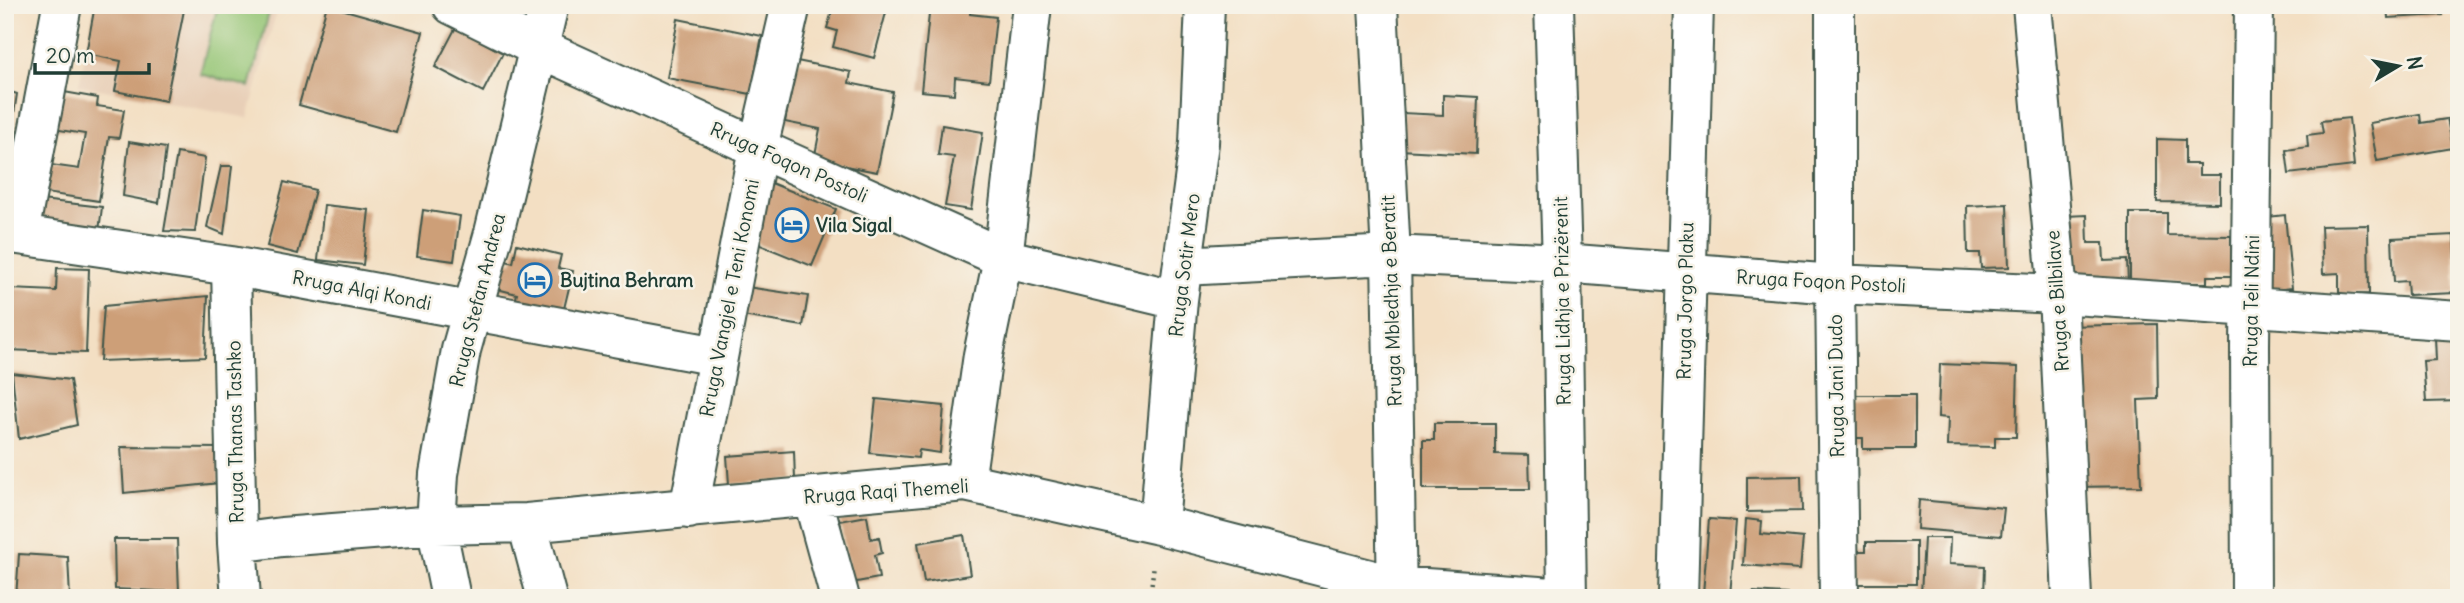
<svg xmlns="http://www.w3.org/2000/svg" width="2464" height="603" viewBox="0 0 2464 603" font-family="Delius,sans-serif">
<rect width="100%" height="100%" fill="#f7f3e8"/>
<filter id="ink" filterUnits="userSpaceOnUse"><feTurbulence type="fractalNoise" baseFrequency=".0143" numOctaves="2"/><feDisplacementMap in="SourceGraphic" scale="14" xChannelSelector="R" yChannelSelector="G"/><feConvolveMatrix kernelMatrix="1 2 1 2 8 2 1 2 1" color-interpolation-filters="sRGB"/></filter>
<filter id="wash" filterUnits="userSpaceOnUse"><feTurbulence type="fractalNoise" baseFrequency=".00686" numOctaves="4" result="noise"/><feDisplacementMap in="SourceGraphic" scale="28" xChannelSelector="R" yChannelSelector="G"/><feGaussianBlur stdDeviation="1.57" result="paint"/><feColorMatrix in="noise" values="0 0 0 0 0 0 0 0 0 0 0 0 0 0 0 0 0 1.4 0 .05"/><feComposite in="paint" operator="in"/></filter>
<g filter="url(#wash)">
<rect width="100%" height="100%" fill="#f3dfc3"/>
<path fill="#e8cfb7" d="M 95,5 L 278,5 L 248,118 L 79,85 Z"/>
<path fill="#94c574" stroke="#5a8154" stroke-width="2" d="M 218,5 L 271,5 L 250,87 L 200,74 Z"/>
<g id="blocks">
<path fill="#cd9f78" d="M 95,5 L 185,5 L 166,101 L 115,91 L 121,61 L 86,54 Z
M 327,5 L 423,32 L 396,132 L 299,105 Z
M 834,5 L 842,7 L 843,5 L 888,5 L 874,58 L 833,47 L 837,31 L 827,28 Z
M 930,5 L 971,5 L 970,14 L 996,17 L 989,81 L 955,77 L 954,94 L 921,91 Z
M 2387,5 L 2442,5 L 2443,15 L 2388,18 Z
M 678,19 L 762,36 L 751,94 L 667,78 Z
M 456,27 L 503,53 L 483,92 L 435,67 Z
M 797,61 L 851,72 L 849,83 L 893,92 L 877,172 L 814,160 L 820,129 L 785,122 Z
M 5,90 L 17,94 L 9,146 L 5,145 Z
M 53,90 L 98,98 L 97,106 L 124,110 L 119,138 L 109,137 L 99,201 L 39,192 L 43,164 L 79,169 L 85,134 L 47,128 Z
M 1443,95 L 1478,97 L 1476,154 L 1400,150 L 1402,113 L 1443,115 Z
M 2420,114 L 2421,123 L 2447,119 L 2453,148 L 2377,161 L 2370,123 Z
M 2349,118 L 2354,166 L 2289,174 L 2286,150 L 2308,147 L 2307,135 L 2323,133 L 2321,121 Z
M 942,125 L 983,132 L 971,210 L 945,206 L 954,157 L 938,155 Z
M 2157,139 L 2185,140 L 2185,164 L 2199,164 L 2199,175 L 2220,175 L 2220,203 L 2157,202 Z
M 129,142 L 166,148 L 159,203 L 123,196 Z
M 177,153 L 205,158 L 195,232 L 164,231 Z
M 221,166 L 232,166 L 224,234 L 207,227 Z
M 284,182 L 315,190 L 298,254 L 267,246 Z
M 771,183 L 836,209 L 812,266 L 748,240 Z
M 41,200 L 102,207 L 98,239 L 37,232 Z
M 2007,204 L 2009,267 L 1981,268 L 1980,253 L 1968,253 L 1967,206 Z
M 324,205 L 369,210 L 363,265 L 318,260 Z
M 423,210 L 460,216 L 454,261 L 417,256 Z
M 2130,213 L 2167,213 L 2167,235 L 2231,236 L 2231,276 L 2207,276 L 2207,283 L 2130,283 Z
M 2087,215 L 2088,243 L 2103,243 L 2104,261 L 2127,260 L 2128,282 L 2068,284 L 2065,216 Z
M 2285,215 L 2292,288 L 2266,291 L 2259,218 Z
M 2368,225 L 2369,294 L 2339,295 L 2339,273 L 2323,274 L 2321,226 Z
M 2454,235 L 2456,293 L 2408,295 L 2407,281 L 2394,282 L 2392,238 Z
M 517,244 L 561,255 L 558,268 L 573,271 L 561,321 L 513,309 L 517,294 L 497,289 L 503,260 L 513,263 Z
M 57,268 L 89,269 L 86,353 L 7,350 L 10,289 L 56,291 Z
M 747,287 L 808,296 L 803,326 L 742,316 Z
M 208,296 L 205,357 L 100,361 L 104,306 Z
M 2157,324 L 2158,399 L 2138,400 L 2141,486 L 2070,487 L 2066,326 Z
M 2459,336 L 2459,401 L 2426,402 L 2423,361 L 2436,360 L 2435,337 Z
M 1940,364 L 2018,367 L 2016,437 L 1995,437 L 1995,447 L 1947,446 L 1948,418 L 1938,417 Z
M 12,373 L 70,380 L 77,425 L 19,439 Z
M 1845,395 L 1915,395 L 1915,449 L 1863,449 L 1863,438 L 1845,438 Z
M 876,399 L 944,406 L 940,453 L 919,450 L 918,458 L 870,453 Z
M 1434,423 L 1495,423 L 1495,454 L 1529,455 L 1530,489 L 1423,489 L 1423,440 L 1434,440 Z
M 121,447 L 219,448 L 219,483 L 124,493 Z
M 794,451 L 795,480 L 729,484 L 727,456 Z
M 1801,476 L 1802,511 L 1747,512 L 1747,477 Z
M 1919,500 L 2004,508 L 2001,536 L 1917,529 Z
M 867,516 L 871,539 L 879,537 L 882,553 L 875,555 L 879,578 L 851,583 L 840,521 Z
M 1709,519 L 1736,521 L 1730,596 L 1703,594 Z
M 1746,519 L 1762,521 L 1761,534 L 1803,538 L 1800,569 L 1743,565 Z
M 964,535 L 970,575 L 924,582 L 918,543 Z
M 1924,538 L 1950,538 L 1949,564 L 1985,566 L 1984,596 L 1921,594 Z
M 114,539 L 177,539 L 179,592 L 115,589 Z
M 1866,542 L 1916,542 L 1916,584 L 1846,584 L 1846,551 L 1866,551 Z
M 19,554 L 68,557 L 70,598 L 16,598 Z
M 1753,592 L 1802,595 L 1801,598 L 1753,598 Z"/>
</g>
</g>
<g filter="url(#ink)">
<use href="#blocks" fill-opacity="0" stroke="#3f5549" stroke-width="2"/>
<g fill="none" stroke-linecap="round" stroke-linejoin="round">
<defs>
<path id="minor" d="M 452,5 L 537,47 L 758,148 L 1003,258 L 1178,300
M 1378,5 L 1391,255 L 1397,598
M 1554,5 L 1562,263 L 1567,598
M 1835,5 L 1835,284 L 1839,598
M 2032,5 L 2058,294 L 2072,598
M 5,233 L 231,266 L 717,356
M 19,234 L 62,5
M 231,266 L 237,543 L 241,598
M 1183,266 L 1391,255 L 1562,263 L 1835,284 L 2058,294 L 2459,321
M 965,482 L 983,355 L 1003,258 L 1032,5
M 812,496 L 840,598
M 689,509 L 758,148 L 791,5
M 527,523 L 547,598
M 1159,525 L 1178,300 L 1199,143 L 1205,5
M 237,543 L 282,537 L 436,525 L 527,523 L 965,482 L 1159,525 L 1397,586 L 1567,598
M 451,598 L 436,525 L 439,474 L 461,350 L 494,233 L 549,5
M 1678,598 L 1694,5
M 2251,598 L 2250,346 L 2254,5"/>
</defs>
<use href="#minor" stroke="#3f5549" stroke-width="42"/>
<path stroke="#3f5549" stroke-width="4.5" stroke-dasharray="2 5" stroke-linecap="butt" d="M 1150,598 L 1154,564"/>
<use href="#minor" stroke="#fff" stroke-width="38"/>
</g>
</g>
<defs>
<symbol id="hotel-ring" viewBox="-11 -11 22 22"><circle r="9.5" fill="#f7f3e8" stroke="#1f6fb2" stroke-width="1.5"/><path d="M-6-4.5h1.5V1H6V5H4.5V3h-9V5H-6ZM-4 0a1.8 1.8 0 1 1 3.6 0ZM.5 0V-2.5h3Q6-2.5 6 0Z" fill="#1f6fb2"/></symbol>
</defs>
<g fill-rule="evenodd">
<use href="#hotel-ring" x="773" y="206" width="38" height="38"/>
<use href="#hotel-ring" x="516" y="261" width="38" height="38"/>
</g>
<g text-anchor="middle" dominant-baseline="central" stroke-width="5" stroke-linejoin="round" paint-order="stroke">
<g font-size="19" fill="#1f3d34" stroke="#f7f3e8">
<text transform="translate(789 162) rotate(24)">Rruga Foqon Postoli</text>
<text transform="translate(1184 265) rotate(-83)">Rruga Sotir Mero</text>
<text transform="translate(1821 281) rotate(3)">Rruga Foqon Postoli</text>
<text transform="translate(362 290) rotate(11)">Rruga Alqi Kondi</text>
<text transform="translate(729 298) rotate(-79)">Rruga Vangjel e Teni Konomi</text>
<text transform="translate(477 300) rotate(-76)">Rruga Stefan Andrea</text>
<text transform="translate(1391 301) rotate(-92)">Rruga Mbledhja e Beratit</text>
<text transform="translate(1562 301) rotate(-91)">Rruga Lidhja e Prizërenit</text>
<text transform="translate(1685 301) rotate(-89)">Rruga Jorgo Plaku</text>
<text transform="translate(2057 301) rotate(-94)">Rruga e Bilbilave</text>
<text transform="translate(2251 301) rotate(-89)">Rruga Teli Ndini</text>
<text transform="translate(1836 386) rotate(-91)">Rruga Jani Dudo</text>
<text transform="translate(235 432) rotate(-91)">Rruga Thanas Tashko</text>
<text transform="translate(886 491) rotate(-4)">Rruga Raqi Themeli</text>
</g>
<g font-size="19" font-weight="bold" fill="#1f3d34" stroke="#f7f3e8" text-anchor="start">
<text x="816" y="225">Vila Sigal</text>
<text x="560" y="280">Bujtina Behram</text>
</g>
</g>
<rect width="2464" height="603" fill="none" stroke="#f7f3e8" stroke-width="28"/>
<g transform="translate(2398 66) rotate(80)" stroke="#f7f3e8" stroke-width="5" paint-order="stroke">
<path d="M0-5L12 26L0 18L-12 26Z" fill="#1f3d34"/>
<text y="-10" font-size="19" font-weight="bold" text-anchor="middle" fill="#1f3d34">N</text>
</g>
<path d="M35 63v10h114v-10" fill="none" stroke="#1f3d34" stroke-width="3.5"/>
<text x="46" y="63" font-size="21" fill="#1f3d34" stroke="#f7f3e8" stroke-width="5" paint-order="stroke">20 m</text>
</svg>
